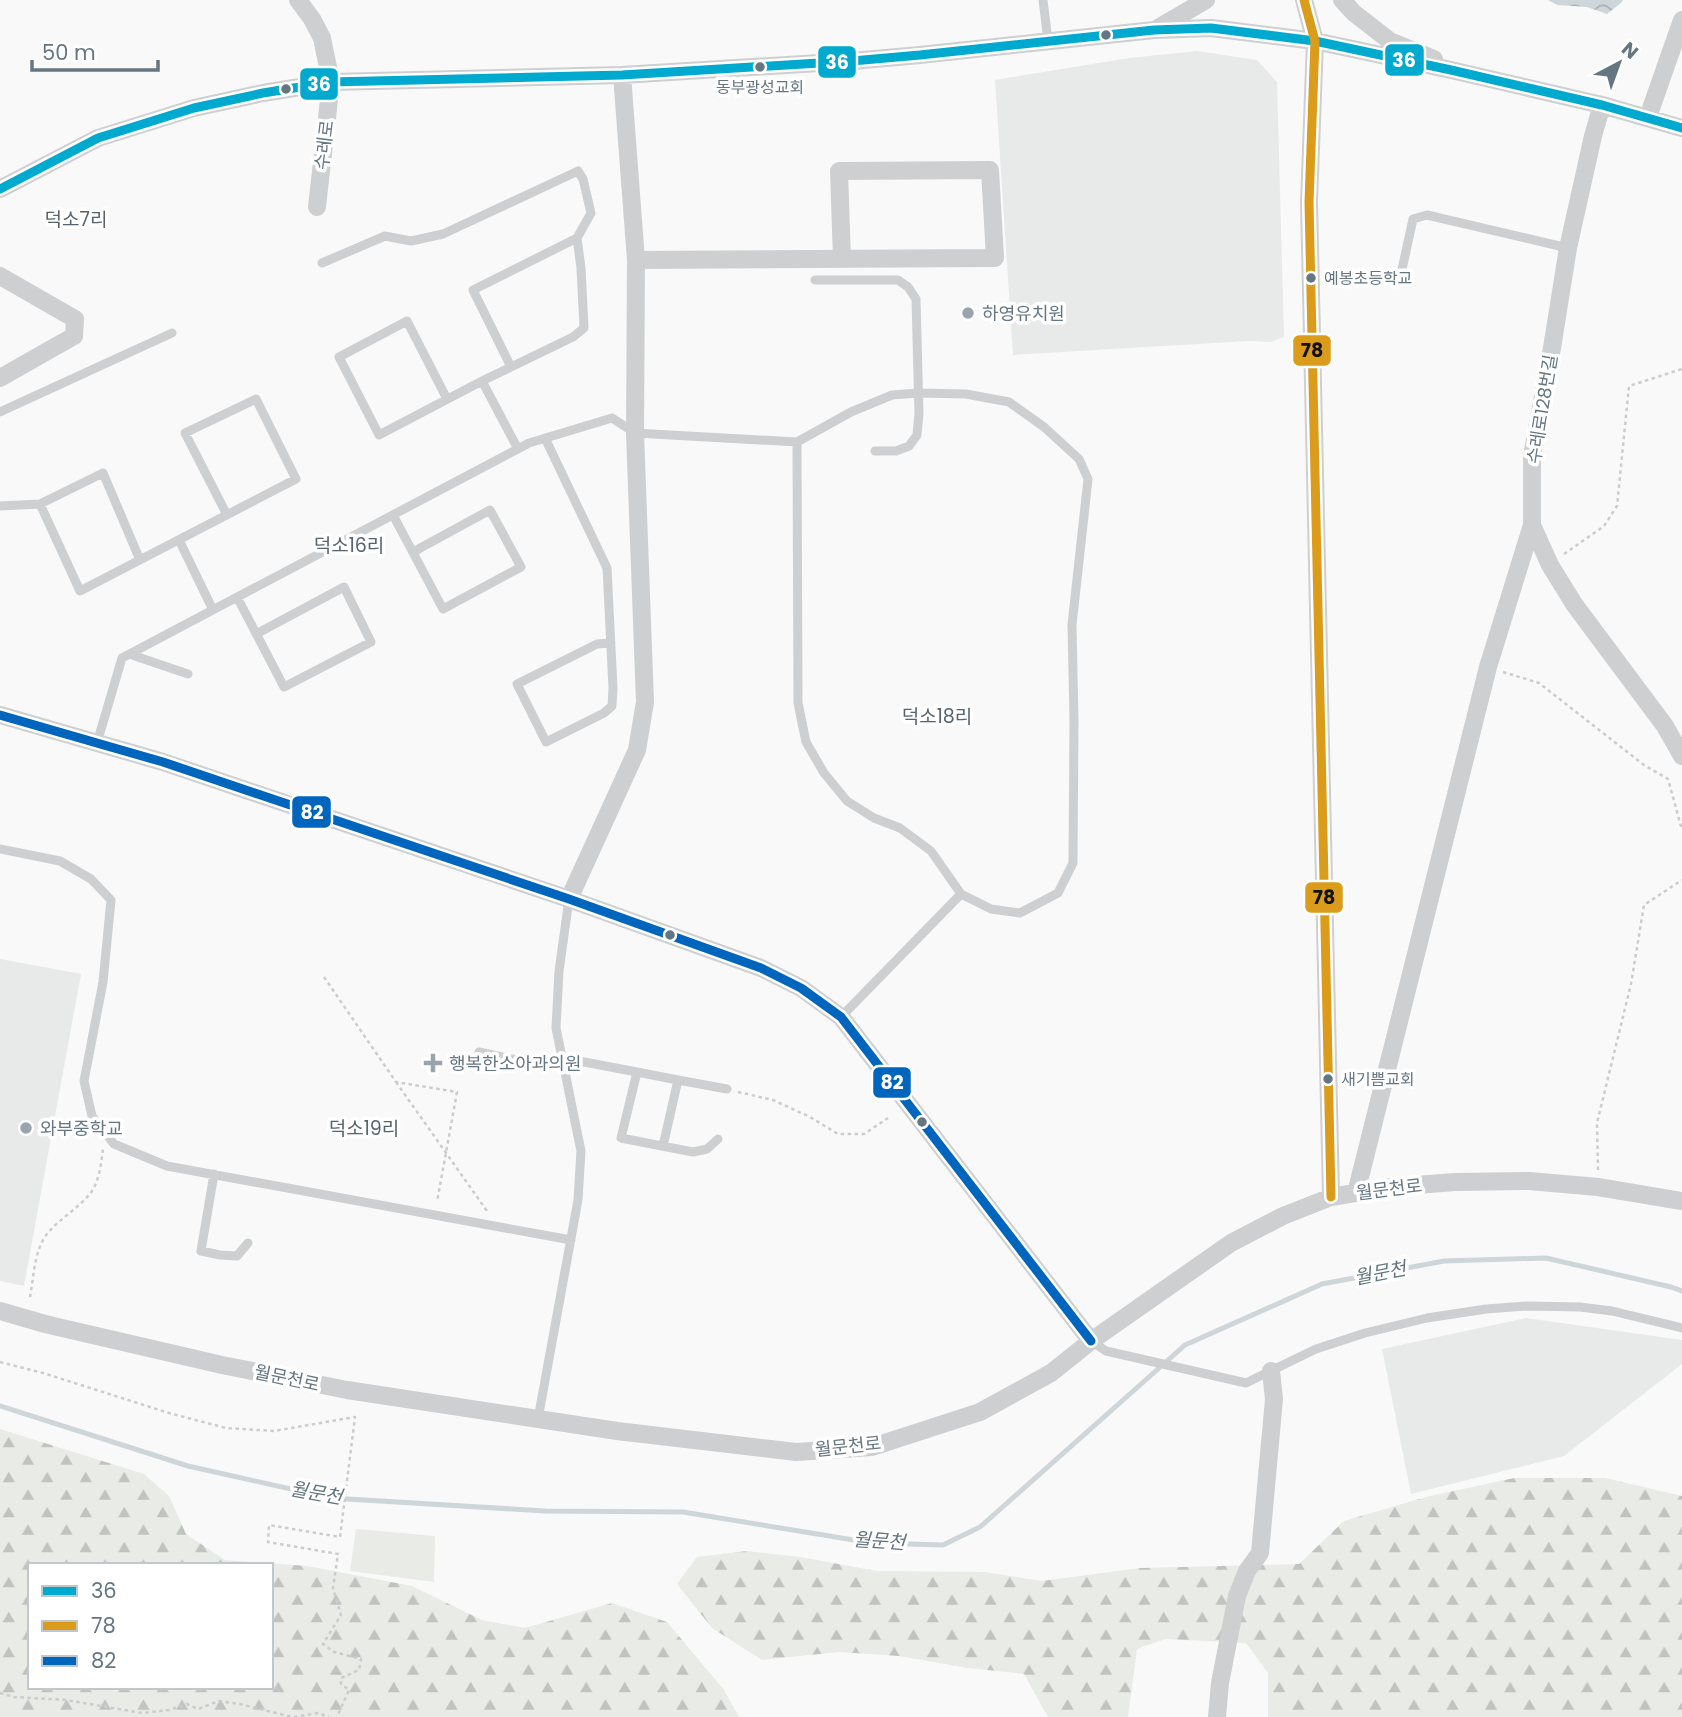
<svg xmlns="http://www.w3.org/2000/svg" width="1682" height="1717" viewBox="0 0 1682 1717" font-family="Poppins,'Noto Sans KR',sans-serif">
<defs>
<pattern id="forest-firs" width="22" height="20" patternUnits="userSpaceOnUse" patternTransform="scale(1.75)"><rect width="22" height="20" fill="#e8ebe6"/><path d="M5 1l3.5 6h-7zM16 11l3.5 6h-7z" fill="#c0c3c0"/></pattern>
<pattern id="water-waves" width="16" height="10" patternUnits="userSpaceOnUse" patternTransform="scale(1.75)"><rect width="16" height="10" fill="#ced6d9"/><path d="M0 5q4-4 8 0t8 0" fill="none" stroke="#abb2b5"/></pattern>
</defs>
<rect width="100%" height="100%" fill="#f9f9f9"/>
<path fill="#e8e9e9" d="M 1197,51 L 1257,60 L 1277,82 L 1284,337 L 1271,342 L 1249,341 L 1013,355 L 995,80 L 1129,58 Z
M 0,959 L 81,974 L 24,1286 L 0,1281 Z
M 1526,1318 L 1682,1340 L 1682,1364 L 1564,1456 L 1411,1494 L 1382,1349 Z"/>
<path fill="url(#forest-firs)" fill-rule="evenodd" d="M 0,1429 L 144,1474 L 169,1496 L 186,1534 L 225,1560 L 307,1566 L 412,1586 L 482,1620 L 525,1628 L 612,1603 L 667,1622 L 724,1690 L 739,1717 L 0,1717 ZM 30,1565 L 271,1565 L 271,1687 L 30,1687 Z
M 1514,1478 L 1605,1478 L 1682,1496 L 1682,1717 L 1268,1717 L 1268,1673 L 1246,1643 L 1165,1639 L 1137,1649 L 1128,1717 L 1048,1717 L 1024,1674 L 968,1668 L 899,1656 L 839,1652 L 762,1660 L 712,1628 L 677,1584 L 697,1557 L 747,1551 L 800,1557 L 877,1571 L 985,1572 L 1042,1581 L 1140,1568 L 1299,1564 L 1344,1521 L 1426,1497 Z"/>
<path fill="#e8ebe6" d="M 356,1529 L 435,1536 L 434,1582 L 350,1571 Z"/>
<path fill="url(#water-waves)" d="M 1548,0 L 1623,0 L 1621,3 L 1607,14 L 1587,7 L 1557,5 Z"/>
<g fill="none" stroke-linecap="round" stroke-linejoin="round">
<path stroke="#ced6d9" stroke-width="5" d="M 0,1406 L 188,1466 L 331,1498 L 545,1511 L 683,1512 L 872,1543 L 943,1545 L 980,1527 L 1185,1345 L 1322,1284 L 1444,1261 L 1546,1258 L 1671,1287 L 1682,1291"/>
<path stroke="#cbcccd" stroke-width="2.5" stroke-dasharray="3.5 3.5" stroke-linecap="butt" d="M 1564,554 L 1604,526 L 1617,506 L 1629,386 L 1682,369
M 1503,672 L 1539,683 L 1644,765 L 1668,779 L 1682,830
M 324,977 L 396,1082 L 457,1092 L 437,1202
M 396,1082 L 487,1211
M 738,1092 L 773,1100 L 810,1117 L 838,1134 L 864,1134 L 888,1118
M 1598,1170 L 1597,1123 L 1631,984 L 1644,905 L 1682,880
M 30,1297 C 34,1276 34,1251 47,1234 C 59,1219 76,1210 88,1196 C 99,1185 101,1164 103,1149
M 0,1362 L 43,1373 L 169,1413 L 226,1428 L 274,1431 L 355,1417 L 340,1537 L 269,1525 L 268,1542 L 338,1554 L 333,1588 L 341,1615 L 323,1644 L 334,1652 L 361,1659 L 359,1670 L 341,1678 L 341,1684 L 349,1690 L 337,1717
M 0,1693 L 14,1697 L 66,1700 L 142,1713 L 169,1710 L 187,1704 L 198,1709 L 219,1701 L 240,1704 L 292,1717
M 294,1717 L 318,1713 L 329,1717"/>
<path stroke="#cecfd0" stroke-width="9" d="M 1043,0 L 1048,41
M 322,263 L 385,236 L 411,241 L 443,234 L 578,171 L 583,179 L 591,213 L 577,238 L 473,290 L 511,367 L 482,381
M 1401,274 L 1413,219 L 1427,215 L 1568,248
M 815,280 L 898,280 L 908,287 L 916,299 L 919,414 L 917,435 L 909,446 L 896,451 L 875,451
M 511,367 L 573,337 L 584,328 L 581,268 L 577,238
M 447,399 L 407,321 L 339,357 L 379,435 L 482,381 L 518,449
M 0,412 L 172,333
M 545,438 L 607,568 L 613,688 L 612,706 L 604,713 L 546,742 L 517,684 L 597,644 L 611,643
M 0,506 L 40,504
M 393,515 L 443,609 L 521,567 L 490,510 L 413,552
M 179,540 L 213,610
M 140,560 L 103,473 L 40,504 L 80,591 L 296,479 L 256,399 L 185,433 L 227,515
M 237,597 L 284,687 L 371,642 L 344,587 L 256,634
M 129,654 L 188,674
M 97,743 L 122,658 L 529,443 L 612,418 L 635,433 L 797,442 L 851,412 L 892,395 L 918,393 L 966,394 L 1009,402 L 1044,427 L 1079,459 L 1088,479 L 1072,625 L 1074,721 L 1073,863 L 1058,893 L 1020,913 L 991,909 L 961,894 L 931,851 L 900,828 L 874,818 L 847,801 L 824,773 L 806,742 L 798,703 L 797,442
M 0,849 L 60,861 L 91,879 L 111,900 L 103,982 L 84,1081 L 92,1116 L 114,1144 L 167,1166 L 571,1240
M 841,1017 L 961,894
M 479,1052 L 541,1065 L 563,1058 L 637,1072
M 678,1080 L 727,1089
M 663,1146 L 678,1080 L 637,1072 L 621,1138 L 693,1152 L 707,1149 L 718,1139
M 214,1174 L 201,1251 L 220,1255 L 237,1256 L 248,1243
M 1091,1341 L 1106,1351 L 1246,1383 L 1316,1349 L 1365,1333 L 1427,1318 L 1486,1309 L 1527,1306 L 1580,1307 L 1612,1311 L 1682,1328
M 538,1419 L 578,1200 L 581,1151 L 556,1028 L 559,971 L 569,899"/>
<path stroke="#cecfd0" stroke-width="18" d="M 298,0 L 312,19 L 322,38 L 331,82 L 317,207
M 1304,0 L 1315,41 L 1309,202 L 1331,1197
M 1342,0 L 1354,13 L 1390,41 L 1434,59
M 1158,28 L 1206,0
M 1602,105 L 1593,136 L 1568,248 L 1552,348 L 1532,456 L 1532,525 L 1550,565 L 1574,604 L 1665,726 L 1682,756
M 1648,117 L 1682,20
M 0,189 L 98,138 L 194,108 L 263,93 L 331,82 L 622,75 L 852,61 L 920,55 L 1154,30 L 1211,28 L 1315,41 L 1451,70 L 1602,105 L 1682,128
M 636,260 L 995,258 L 990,170 L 839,171 L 842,259
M 0,276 L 75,319 L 74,336 L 0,378
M 0,715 L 163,762 L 569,899 L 761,968 L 801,988 L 841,1017 L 1091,1341
M 569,899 L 637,750 L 645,702 L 635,433 L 636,260 L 622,75
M 1356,1193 L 1488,667 L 1532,525
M 0,1311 L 45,1324 L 222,1365 L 347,1390 L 617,1431 L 796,1452 L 872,1447 L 980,1412 L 1051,1373 L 1091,1341 L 1231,1243 L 1283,1216 L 1331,1197 L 1391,1187 L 1455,1182 L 1529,1181 L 1598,1187 L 1682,1201
M 1217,1717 L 1220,1683 L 1237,1596 L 1247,1571 L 1260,1553 L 1274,1399 L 1271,1371"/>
<defs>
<path id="bus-1" d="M 0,189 L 98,138 L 194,108 L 263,93 L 331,82 L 622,75 L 852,61 L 920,55 L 1154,30 L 1211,28 L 1315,41 L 1451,70 L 1602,105 L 1682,128"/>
<path id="bus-2" d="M 1304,0 L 1315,41 L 1309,202 L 1331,1197"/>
<path id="bus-3" d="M 0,715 L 163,762 L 569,899 L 761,968 L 801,988 L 841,1017 L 1091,1341"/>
</defs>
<use href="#bus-1" stroke="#fff" stroke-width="14"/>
<use href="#bus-2" stroke="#fff" stroke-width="14"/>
<use href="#bus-3" stroke="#fff" stroke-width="14"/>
<use href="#bus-1" stroke="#00a9ce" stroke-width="9"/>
<use href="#bus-2" stroke="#da9c1a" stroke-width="9"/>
<use href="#bus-3" stroke="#0065bd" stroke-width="9"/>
</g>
<g fill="#657683" stroke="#fff" stroke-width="2.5">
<circle cx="1106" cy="35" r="6"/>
<circle cx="760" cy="67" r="6"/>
<circle cx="286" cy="89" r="6"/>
<circle cx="1311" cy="278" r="6"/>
<circle cx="670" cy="935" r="6"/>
<circle cx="1328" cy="1079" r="6"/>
<circle cx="922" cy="1122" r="6"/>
</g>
<g fill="#99a4ac" stroke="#fff" stroke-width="2.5">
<circle cx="968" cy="313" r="7"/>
<path d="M429.5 1052.5h7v7h7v7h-7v7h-7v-7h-7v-7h7z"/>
<circle cx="26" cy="1128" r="7"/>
</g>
<g text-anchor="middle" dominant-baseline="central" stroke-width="7" stroke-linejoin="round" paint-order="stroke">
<g font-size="16" fill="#657683" stroke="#fff" text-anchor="start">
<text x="760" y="87" text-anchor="middle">동부광성교회</text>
<text x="1324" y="278">예봉초등학교</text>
<text x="1341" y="1079">새기쁨교회</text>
</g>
<g font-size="18" fill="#657683" stroke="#fff">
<text transform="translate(324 145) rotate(-83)">수레로</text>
<text transform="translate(1542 409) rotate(-81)">수레로128번길</text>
<text transform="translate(1389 1189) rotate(-7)">월문천로</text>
<text transform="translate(287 1378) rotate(12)">월문천로</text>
<text transform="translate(848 1446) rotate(-6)">월문천로</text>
</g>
<g font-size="18" fill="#657683" stroke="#fff" text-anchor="start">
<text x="982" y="313">하영유치원</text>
<text x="449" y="1063">행복한소아과의원</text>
<text x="40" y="1128">와부중학교</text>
</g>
<g font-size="19" fill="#57646e" stroke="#fff">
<text x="76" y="219">덕소7리</text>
<text x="349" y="545">덕소16리</text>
<text x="937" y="716">덕소18리</text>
<text x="364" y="1128">덕소19리</text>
</g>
<g font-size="19" font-style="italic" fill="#60757c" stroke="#fff">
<text transform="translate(1380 1273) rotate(-11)">월문천</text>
<text transform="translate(316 1493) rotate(10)">월문천</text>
<text transform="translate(879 1541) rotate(4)">월문천</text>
</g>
</g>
<g stroke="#fff" stroke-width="2.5">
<rect x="1384" y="43" width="41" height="34" rx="7" fill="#00a9ce"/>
<rect x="817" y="45" width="40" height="34" rx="7" fill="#00a9ce"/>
<rect x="299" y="67" width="40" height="34" rx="7" fill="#00a9ce"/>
<rect x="1292" y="334" width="40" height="33" rx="7" fill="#da9c1a"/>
<rect x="291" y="795" width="41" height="34" rx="7" fill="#0065bd"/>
<rect x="1304" y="881" width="40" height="33" rx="7" fill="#da9c1a"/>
<rect x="872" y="1066" width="40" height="33" rx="7" fill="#0065bd"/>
</g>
<g font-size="19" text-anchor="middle" font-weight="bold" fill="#fff">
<text x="1404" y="67">36</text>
<text x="837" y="69">36</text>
<text x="319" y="91">36</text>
<text x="312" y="819">82</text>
<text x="892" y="1089">82</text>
</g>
<g font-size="19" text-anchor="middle" font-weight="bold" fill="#111">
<text x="1312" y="357">78</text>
<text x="1324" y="904">78</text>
</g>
<rect x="28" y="1563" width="245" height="126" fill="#ffffff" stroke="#c1c8cd" stroke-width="2"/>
<rect x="42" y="1586" width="35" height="10" fill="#00a9ce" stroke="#c1c8cd" stroke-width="2"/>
<text x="91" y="1598" font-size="21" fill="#657683">36</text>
<rect x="42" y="1621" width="35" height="10" fill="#da9c1a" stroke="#c1c8cd" stroke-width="2"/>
<text x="91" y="1633" font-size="21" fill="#657683">78</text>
<rect x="42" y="1656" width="35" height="10" fill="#0065bd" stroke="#c1c8cd" stroke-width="2"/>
<text x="91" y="1668" font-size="21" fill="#657683">82</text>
<g transform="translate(1619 63) rotate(41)" stroke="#ffffff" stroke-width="5" paint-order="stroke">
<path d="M0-5L12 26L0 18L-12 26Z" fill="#657683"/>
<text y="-10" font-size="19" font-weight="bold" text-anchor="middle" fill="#657683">N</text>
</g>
<path d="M32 60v10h126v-10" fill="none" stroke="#657683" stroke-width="3.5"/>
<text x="42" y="60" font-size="21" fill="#657683" stroke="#ffffff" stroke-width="5" paint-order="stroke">50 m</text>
</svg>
